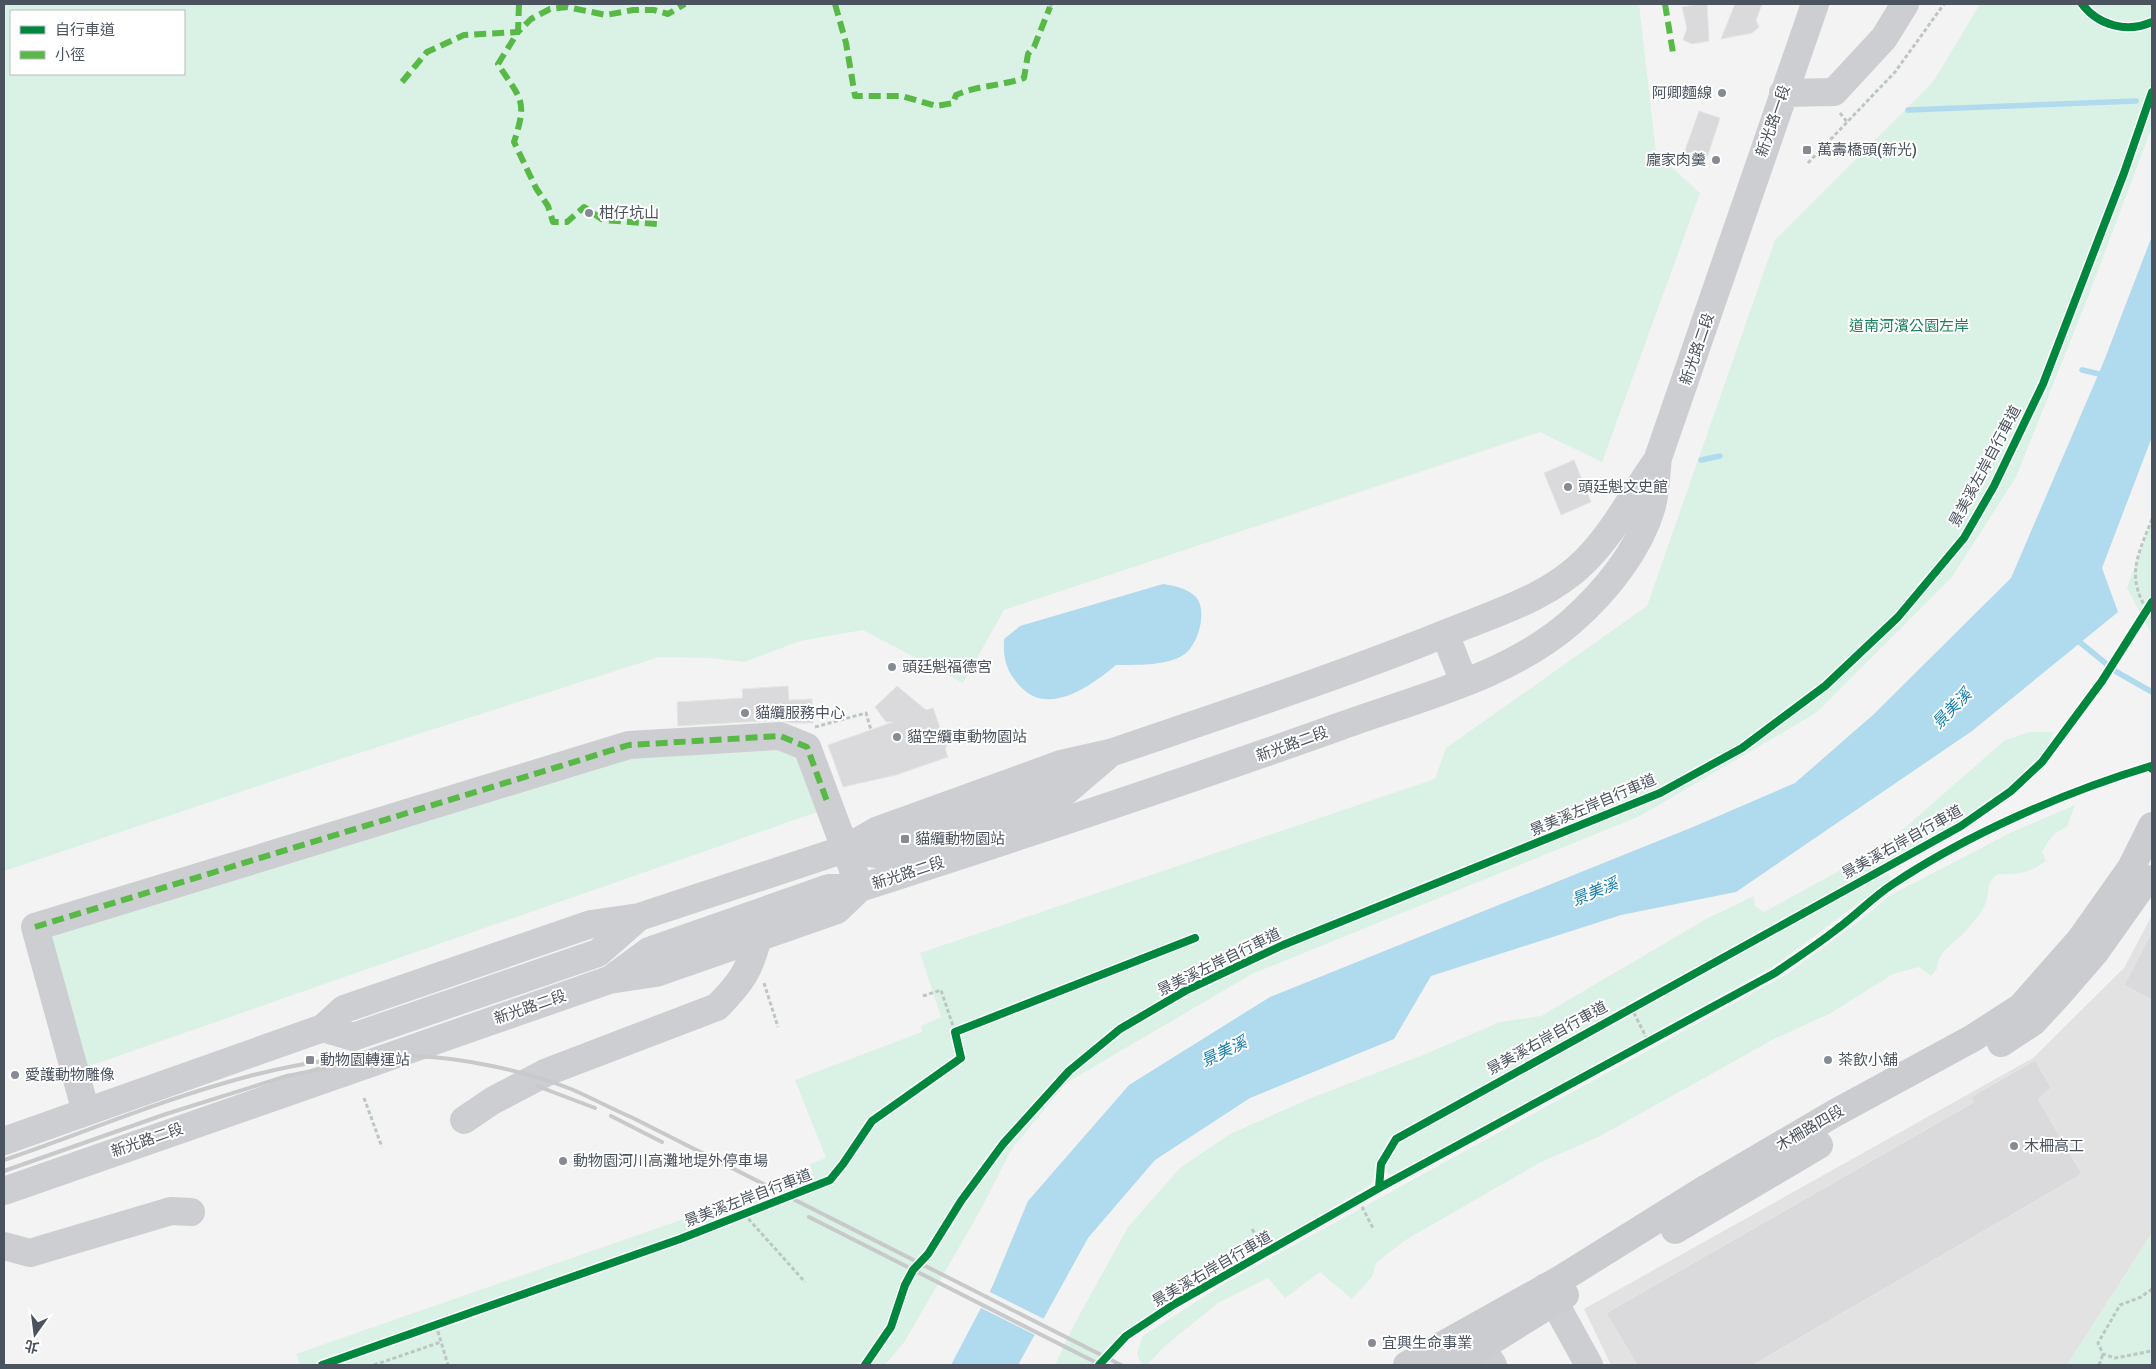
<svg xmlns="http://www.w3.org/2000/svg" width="2156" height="1369" viewBox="0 0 2156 1369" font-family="Signika,'Noto Sans TC',sans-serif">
<rect width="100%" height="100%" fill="#f4f3f3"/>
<path fill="#e2e2e3" d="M 2152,915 L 2152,1233 L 2067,1365 L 1611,1365 L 1584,1309 L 2033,1058 L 2124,968 Z"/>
<path fill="#daf1e5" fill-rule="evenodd" d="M 4,4 L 1639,4 L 1656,153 L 1700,193 L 1602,462 L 1540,432 L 1004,610 L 963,683 L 863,630 L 800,641 L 744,662 L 710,658 L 659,657 L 306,770 L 4,871 ZM 11,11 L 184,11 L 184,74 L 11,74 Z
M 1980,4 L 2152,4 L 2152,127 L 2088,297 L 2016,477 L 1952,577 L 1816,713 L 1640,816 L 1252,974 L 1066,1083 L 1011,1150 L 980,1211 L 905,1341 L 885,1365 L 300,1365 L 296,1354 L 813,1174 L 810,1164 L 826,1158 L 795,1080 L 922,1032 L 921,1026 L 941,1017 L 920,953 L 1435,779 L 1446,748 L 1647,606 L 1775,240 L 1933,82 Z
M 2152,519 L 2152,635 L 2127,588 Z
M 2030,732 L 2053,732 L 2049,746 L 2025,775 L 2003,795 L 1952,828 L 1861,876 L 1744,943 L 1645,994 L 1389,1138 L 1377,1163 L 1372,1184 L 1295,1230 L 1203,1280 L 1153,1313 L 1107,1365 L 1055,1365 L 1074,1325 L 1128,1227 L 1180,1168 L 1230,1134 L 1316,1096 L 1423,1055 L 1500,1022 L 1541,1016 L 1708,918 L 1754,896 L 1755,906 L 1764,912 L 1846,867 L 1899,833 L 2005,740 Z
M 788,750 L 807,761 L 823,810 L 81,1069 L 42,936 L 621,758 Z
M 2075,805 L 2067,827 C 2053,832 2049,840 2042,852 L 2046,861 C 2031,873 2015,875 1997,874 C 1985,886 1990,888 1986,902 C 1984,910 1975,920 1969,927 C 1959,941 1937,950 1937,969 L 1931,976 L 1919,967 L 1893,974 L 1831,1013 L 1774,1039 L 1600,1136 L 1539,1163 L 1404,1241 L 1376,1263 L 1372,1277 L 1352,1299 L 1320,1272 L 1285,1298 L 1268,1278 L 1218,1303 L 1165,1346 L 1147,1365 L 1141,1363 L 1137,1353 L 1143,1336 L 1227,1282 L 1787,974 L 1855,924 L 1889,896 L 2012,832 Z
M 1887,871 L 1891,879 L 1774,966 L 1473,1132 L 1391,1175 L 1387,1173 C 1385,1142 1424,1129 1447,1115 Z
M 2152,1233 L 2152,1365 L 2067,1365 Z"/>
<path fill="#b0daed" d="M 2152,236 L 2152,437 L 2102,568 L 2118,612 L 1972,731 L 1736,892 L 1621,915 L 1431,976 L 1394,1039 L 1250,1098 L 1155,1160 L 1088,1238 L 1018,1365 L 951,1365 L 993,1285 L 1028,1201 L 1129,1085 L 1270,997 L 1693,827 L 1795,783 L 1874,714 L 2011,578 L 2104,361 Z
M 1163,584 C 1175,586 1186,588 1195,596 C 1208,609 1199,641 1187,652 C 1173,666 1135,665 1116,665 C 1091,686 1047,718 1019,685 C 1006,671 1003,658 1004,639 L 1020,626 Z"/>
<path fill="#f4f3f3" d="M 988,1291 L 1046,1320 L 1037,1336 L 979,1307 Z"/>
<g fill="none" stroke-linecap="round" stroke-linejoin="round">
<path stroke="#b0daed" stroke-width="5.5" d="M 1908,110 L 2136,101
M 2082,370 L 2104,375
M 1701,460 L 1720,456
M 2076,639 L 2115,671 L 2152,692"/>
</g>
<path fill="#dadadc" stroke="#e5e5e6" d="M 1698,4 L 1707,4 L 1709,41 L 1692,44 L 1683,40 L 1687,28 L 1682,7 Z
M 1735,4 L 1762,4 L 1756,20 L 1759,27 L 1752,33 L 1721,39 Z
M 1699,111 L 1720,118 L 1705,164 L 1683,156 Z
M 1574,460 L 1591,502 L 1561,515 L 1544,473 Z
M 788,686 L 789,700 L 812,699 L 813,723 L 791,723 L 779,720 L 678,726 L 677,702 L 743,698 L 742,689 Z
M 897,686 L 926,710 L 933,708 L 947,747 L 945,748 L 948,757 L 896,775 L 843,787 L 828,745 L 893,722 L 886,722 L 875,707 Z
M 2152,932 L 2152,1000 L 2124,985 Z
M 2035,1060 L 2051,1088 L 2038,1099 L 2082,1174 L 1753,1365 L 1637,1365 L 1606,1313 L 1974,1102 L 1971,1097 Z"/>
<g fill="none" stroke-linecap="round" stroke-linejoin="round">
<path stroke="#bcc6c4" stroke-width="3" stroke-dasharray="4 2.5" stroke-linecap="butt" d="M 1050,7 L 1052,4
M 1840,113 L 1848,123
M 1808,163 L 1895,72 L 1944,4
M 2152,519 C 2137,557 2124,579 2152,617
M 815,727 L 866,713 L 871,730
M 764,983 L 778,1027
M 923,996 L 941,990 L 955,1032
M 1631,1007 L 1648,1041
M 364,1098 L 382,1147
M 1359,1201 L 1374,1230
M 744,1214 L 805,1282
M 1252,1229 L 1266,1252
M 2152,1289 L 2141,1297 L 2120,1305 L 2098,1343 L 2103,1354 L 2115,1358 L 2152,1351
M 436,1325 L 448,1365
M 374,1365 L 441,1342
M 2099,1365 L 2103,1354"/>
<path stroke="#cdced1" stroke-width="28" d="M 1783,93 L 1834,92 L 1884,38 L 1905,4
M 1445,634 L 1464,682
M 845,849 L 881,855 L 1066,791 L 1107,756
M 611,979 L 649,951 L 829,888 L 860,888
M 323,1028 L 353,1037 L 598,953 L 639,917
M 86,1112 L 35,927 L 629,745 L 780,736 L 807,747 L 860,888
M 464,1120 L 492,1101 L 547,1072 L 717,1007 C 741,983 750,970 758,937
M 4,1141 L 323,1028 L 344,1009 L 591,924 L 639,917 L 845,849 L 876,831 L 1061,764 L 1110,753 C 1224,714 1338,677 1449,632 C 1496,613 1550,597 1586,560 C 1614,532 1633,494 1656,462
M 4,1191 L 609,980 L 656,973 L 837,910 L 860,888 C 1021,836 1182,783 1341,726 C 1418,698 1508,677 1571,622 C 1605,592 1639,551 1652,506 C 1656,491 1656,474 1658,458 L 1815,4
M 4,1246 L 30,1253 L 171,1211 L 191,1212
M 1546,1287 L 1589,1365
M 1482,1348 L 1493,1365"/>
<path stroke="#caccd0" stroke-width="28" d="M 2001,1043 L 2033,1022 L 2058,995 L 2096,951 L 2147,879
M 1675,1230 L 1819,1145
M 1407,1365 L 1561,1279 L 1707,1188 L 1835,1113 L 1973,1038 L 2021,1007 L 2080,940 L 2131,868 L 2152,826
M 1452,1365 L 1565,1295"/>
<path stroke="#c8c9cb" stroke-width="4" d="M 537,1086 L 595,1108
M 611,1116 L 662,1142
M 4,1160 C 136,1115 273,1049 416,1056 C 465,1058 525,1071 571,1089 C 592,1098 612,1109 633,1118 L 1121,1365
M 4,1171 L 166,1114 L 287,1076 L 327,1068
M 809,1217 L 1101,1365"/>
<path stroke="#58b947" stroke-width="6" stroke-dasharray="12 6" stroke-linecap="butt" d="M 519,4 L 518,32 L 498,64 C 521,100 528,99 514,142 L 536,188 L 548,206 L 553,222 L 567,222 L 584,207 L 603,220 L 657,224
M 835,4 L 846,43 L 855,96 L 902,96 L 936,106 L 953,103 L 956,95 C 978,85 1002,86 1024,78 L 1028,54 L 1034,47 L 1050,7
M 1665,4 L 1673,53
M 402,82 L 427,52 L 464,35 L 518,32 L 531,19 L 550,9 L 567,7 L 606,15 L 633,10 L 654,10 L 668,14 L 685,4
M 35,927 L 629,745 L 780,736 L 807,747 L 828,804"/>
<defs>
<path id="cycleway" d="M 2082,4 C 2099,26 2127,33 2152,22
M 1379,1188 L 1381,1164 L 1396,1139 L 1961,826 L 2011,791 L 2042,762 L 2102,681 L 2152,602
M 322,1365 L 680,1239 L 830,1180 L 843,1164 L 872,1121 L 961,1058 L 955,1032 L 1195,938
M 865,1365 L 891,1327 L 905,1285 L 913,1270 L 928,1254 L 961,1201 L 1003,1144 L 1069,1071 L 1120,1029 L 1185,991 L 1283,945 L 1660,793 L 1742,748 L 1825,686 L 1898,617 L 1964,538 L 1994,486 L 2043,384 L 2124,173 L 2152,92
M 1099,1365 L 1126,1336 L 1173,1305 L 1379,1188 L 1775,973 C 1796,958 1817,945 1837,929 C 1856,915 1873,897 1893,884 C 1968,834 2065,792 2151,766 L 2152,769"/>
</defs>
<use href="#cycleway" stroke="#fff" stroke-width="11"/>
<use href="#cycleway" stroke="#00873e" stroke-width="8"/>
</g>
<g fill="#868b93" stroke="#fff" stroke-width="2">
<circle cx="1722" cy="93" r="5"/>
<rect x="1802" y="145" width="10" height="10" rx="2.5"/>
<circle cx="1716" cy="160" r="5"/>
<circle cx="589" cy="213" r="5"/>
<circle cx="1568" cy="487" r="5"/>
<circle cx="892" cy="667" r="5"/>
<circle cx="745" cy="713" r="5"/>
<circle cx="897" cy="737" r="5"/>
<rect x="900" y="834" width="10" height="10" rx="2.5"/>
<rect x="305" y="1055" width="10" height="10" rx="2.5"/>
<circle cx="1828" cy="1060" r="5"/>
<circle cx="15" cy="1075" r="5"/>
<circle cx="2014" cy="1146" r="5"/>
<circle cx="563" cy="1161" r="5"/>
<circle cx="1372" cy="1343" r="5"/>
</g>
<g text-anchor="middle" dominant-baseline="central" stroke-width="4" stroke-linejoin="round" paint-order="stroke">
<g font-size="15" fill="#4b535f" stroke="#fff" text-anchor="start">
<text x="1712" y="93" text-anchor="end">阿卿麵線</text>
<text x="1817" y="150">萬壽橋頭(新光)</text>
<text x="1706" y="160" text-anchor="end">龐家肉羹</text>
<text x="599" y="213">柑仔坑山</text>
<text x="1578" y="487">頭廷魁文史館</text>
<text x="902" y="667">頭廷魁福德宮</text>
<text x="755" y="713">貓纜服務中心</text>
<text x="907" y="737">貓空纜車動物園站</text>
<text x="915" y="839">貓纜動物園站</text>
<text x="320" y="1060">動物園轉運站</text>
<text x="1838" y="1060">茶飲小舖</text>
<text x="25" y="1075">愛護動物雕像</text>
<text x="2024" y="1146">木柵高工</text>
<text x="573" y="1161">動物園河川高灘地堤外停車場</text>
<text x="1382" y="1343">宜興生命事業</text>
</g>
<g font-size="15" fill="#4b535f" stroke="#fff">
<text transform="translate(1773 121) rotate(-71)">新光路一段</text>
<text transform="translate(1697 349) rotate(-71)">新光路二段</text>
<text transform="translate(1985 466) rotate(-62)">景美溪左岸自行車道</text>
<text transform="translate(1292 744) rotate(-20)">新光路二段</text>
<text transform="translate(1593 805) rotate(-23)">景美溪左岸自行車道</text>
<text transform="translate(1902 842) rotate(-29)">景美溪右岸自行車道</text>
<text transform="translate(908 873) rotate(-18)">新光路二段</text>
<text transform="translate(1219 962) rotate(-26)">景美溪左岸自行車道</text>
<text transform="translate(530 1007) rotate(-19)">新光路二段</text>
<text transform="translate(1547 1038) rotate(-29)">景美溪右岸自行車道</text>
<text transform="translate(1810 1128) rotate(-30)">木柵路四段</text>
<text transform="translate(147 1140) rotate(-19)">新光路二段</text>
<text transform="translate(748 1198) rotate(-21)">景美溪左岸自行車道</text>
<text transform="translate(1212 1269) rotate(-30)">景美溪右岸自行車道</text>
</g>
<g font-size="15" fill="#1b8158" stroke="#fff">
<text x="1909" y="326">道南河濱公園左岸</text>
</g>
<g font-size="16" font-style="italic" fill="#127bab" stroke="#fff">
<text transform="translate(1952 709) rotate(-46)">景美溪</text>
<text transform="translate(1595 892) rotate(-22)">景美溪</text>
<text transform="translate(1224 1052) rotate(-26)">景美溪</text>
</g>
</g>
<rect width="2156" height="1369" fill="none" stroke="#4b535f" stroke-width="10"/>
<rect x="10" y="10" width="175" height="65" fill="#ffffff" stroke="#b7babf"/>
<rect x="20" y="26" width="25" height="8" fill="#00873e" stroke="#b7babf"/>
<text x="55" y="35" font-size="15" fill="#4b535f">自行車道</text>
<rect x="20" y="51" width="25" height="8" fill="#58b947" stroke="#b7babf"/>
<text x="55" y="60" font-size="15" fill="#4b535f">小徑</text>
<g transform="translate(35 1334) rotate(194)" stroke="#ffffff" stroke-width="4" paint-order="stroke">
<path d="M0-4L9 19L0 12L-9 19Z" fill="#4b535f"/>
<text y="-8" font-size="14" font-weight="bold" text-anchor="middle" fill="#4b535f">北</text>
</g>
</svg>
